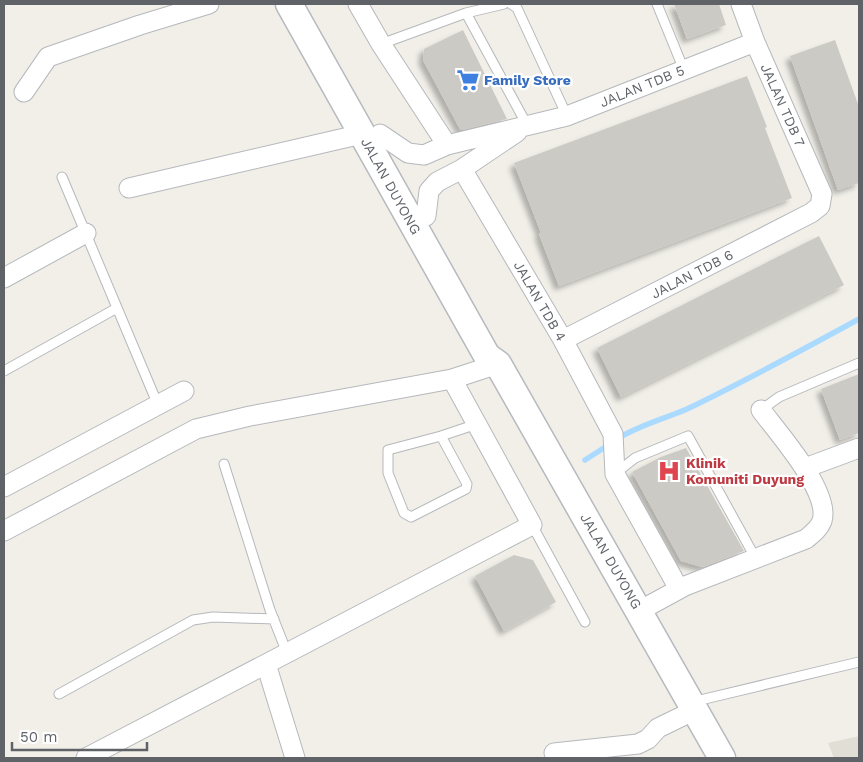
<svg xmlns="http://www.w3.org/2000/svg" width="863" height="762" viewBox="0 0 863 762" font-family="'Work Sans',sans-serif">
<defs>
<filter id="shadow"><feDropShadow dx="-4.5" dy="4.5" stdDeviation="2.5" flood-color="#0004"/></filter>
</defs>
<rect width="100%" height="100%" fill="#f1efe8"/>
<path fill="#e1ded6" d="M 859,736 L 859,758 L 834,758 L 828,743 Z"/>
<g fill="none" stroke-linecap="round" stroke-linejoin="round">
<path stroke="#aadaff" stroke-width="5.5" d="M 617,439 C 639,425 664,419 687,409 C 746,381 802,350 859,319
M 585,460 L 610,444"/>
</g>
<path fill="#cccac5" filter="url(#shadow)" d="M 674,4 L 719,4 L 726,25 L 687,39 Z
M 463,30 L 507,119 L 462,130 L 460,129 L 423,60 L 424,49 Z
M 835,40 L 859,107 L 859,183 L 838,190 L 790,56 Z
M 747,76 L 767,127 L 765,128 L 792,198 L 559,286 L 539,234 L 541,233 L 514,163 Z
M 819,236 L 844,285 L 621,397 L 597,348 Z
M 859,374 L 859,433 L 840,440 L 821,389 Z
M 686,448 L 744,551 L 702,567 L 681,561 L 632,472 L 661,457 Z
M 514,555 L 533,560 L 556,602 L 504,631 L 475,576 Z"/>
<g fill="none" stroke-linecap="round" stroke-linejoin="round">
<defs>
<path id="service" d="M 511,4 L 517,8 L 567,116
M 657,4 L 684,70
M 466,13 L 527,125
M 381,44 L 466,13 L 504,4
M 62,177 L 158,405
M 4,371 L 117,308
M 761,410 L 779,397 L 859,363
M 441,436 L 467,484 L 466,489 L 411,517 L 404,513 L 388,473 L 388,450 L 441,436 L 477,424
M 224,464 L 270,610 L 287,653
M 616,473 L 635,458 L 688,436 L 756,559
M 532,525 L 585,622
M 59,694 L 193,620 L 213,617 L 274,619
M 692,702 L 859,662"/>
<path id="minor" d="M 358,4 L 381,44 L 447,145
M 24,92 L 48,57 L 140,25 L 209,4
M 380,134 L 408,153 L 424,155 L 447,145 L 567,116 L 755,42
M 462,169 L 563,340 L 613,434 L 615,474 L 679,589
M 129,188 L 362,134
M 426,216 L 429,191 L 437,182 L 462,169 L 517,132
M 4,278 L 86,233
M 563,340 L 811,213 L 820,206 L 822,194 L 755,42 L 741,4
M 805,468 L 859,448
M 4,487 L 184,391
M 4,531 L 196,429 L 250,416 L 452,379 L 498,364
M 639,611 L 685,586 L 806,539 C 812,534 819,529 822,521 C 831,492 778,433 761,410
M 266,664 L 295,758
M 554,753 L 638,744 L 648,739 L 658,728 L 695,710
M 86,758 L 532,525 L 452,379"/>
<path id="secondary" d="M 289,4 L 487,356 L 498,364 L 722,758"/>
</defs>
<use href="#service" stroke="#b5b8bc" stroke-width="11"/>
<use href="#minor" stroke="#b5b8bc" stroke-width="21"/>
<use href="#secondary" stroke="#b6babf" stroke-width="29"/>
<use href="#service" stroke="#fff" stroke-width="9"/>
<use href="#minor" stroke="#fff" stroke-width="19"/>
<use href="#secondary" stroke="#fff" stroke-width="26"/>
</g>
<defs>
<symbol id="supermarket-bare" viewBox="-9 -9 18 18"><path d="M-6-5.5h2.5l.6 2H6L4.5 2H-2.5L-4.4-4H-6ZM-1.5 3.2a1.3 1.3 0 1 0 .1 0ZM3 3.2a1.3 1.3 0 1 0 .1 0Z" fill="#3f7fe0" stroke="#fff" stroke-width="2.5" paint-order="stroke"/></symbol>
<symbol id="hospital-bare" viewBox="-9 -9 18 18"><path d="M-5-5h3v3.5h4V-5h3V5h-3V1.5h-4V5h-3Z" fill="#e0444e" stroke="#fff" stroke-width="2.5" paint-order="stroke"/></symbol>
</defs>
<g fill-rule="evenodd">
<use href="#supermarket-bare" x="452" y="64" width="32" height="32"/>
<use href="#hospital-bare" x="653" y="455" width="32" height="32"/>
</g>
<g text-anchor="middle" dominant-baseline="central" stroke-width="4.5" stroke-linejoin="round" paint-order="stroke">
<g font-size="14" font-weight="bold" fill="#366cbe" stroke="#fff" text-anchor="start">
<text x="484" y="80">Family Store</text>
</g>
<g font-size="14" fill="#5f6368" stroke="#fff">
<text transform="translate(642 86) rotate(-22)">JALAN TDB 5</text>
<text transform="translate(783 105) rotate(66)">JALAN TDB 7</text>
<text transform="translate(391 186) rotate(61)">JALAN DUYONG</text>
<text transform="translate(692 274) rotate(-27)">JALAN TDB 6</text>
<text transform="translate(540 301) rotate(60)">JALAN TDB 4</text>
<text transform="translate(611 561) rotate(60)">JALAN DUYONG</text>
</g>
<g font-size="14" font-weight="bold" fill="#be3a42" stroke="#fff" text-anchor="start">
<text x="686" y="463">Klinik<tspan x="686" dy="16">Komuniti Duyung</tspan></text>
</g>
</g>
<rect width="863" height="762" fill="none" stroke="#5f6368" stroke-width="10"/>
<path d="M12 742v8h135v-8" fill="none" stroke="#5f6368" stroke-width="2.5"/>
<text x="20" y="742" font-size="15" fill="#5f6368" stroke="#ffffff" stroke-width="4" paint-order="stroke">50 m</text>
</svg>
